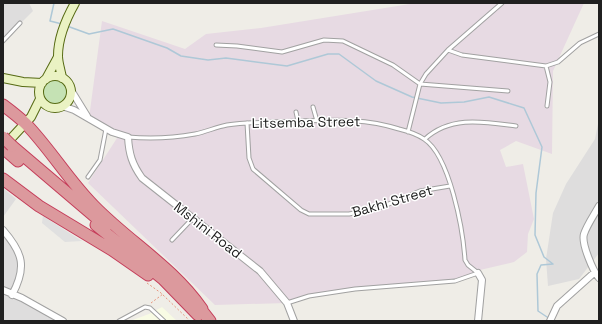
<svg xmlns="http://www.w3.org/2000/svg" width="602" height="324" viewBox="0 0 602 324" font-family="'Space Grotesk',sans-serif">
<rect width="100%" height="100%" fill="#efede7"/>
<path fill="#dedddd" d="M 3,3 L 29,3 L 33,11 L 3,41 Z
M 599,119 L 599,253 L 579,279 L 548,286 L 546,259 L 553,213 L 566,184 L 595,139 Z
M 3,188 L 16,199 L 3,217 Z
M 3,230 L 18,245 L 25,266 L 21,284 L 13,294 L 63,321 L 3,321 Z"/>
<path fill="#e7dae3" d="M 416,3 L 584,3 L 553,71 L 552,154 L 516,141 L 500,150 L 506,167 L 523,164 L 534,219 L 528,234 L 527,252 L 514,262 L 480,270 L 478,273 L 455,281 L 355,289 L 309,296 L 287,303 L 215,305 L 88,183 L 119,135 L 89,118 L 102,21 L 185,49 L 206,34 L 261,28 Z"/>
<path fill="#f8fbe4" d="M 162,307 L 177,321 L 130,321 L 149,314 Z"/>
<path fill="#c5e2b4" d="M42 92a13 13 0 1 1 26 0a13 13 0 1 1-26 0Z"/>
<path fill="#e0e0e0" d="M 43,216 L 82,241 L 65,242 L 42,223 Z"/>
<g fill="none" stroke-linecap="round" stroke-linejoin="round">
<path stroke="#aec8d7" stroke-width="1.5" d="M 54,3 L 50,21 L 62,24
M 67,26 L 89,34 L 113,29 L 167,48 L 181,56 L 208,60 L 226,58 L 287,66 L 328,54 L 339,54 L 376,81 L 412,97 L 441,103 L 464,102 L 489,97 L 524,108 L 542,147 L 536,193 L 535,235 L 544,257 L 553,264 L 541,265 L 537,274 L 538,311 L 550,319"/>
<defs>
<path id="lane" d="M 3,41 L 20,23
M 216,45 L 237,46 L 282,52 L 324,40 L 343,41 L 393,65 L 420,84 L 508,91
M 448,50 L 462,55 L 546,66 L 558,62 L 580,43 L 599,34
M 546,66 L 550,82 L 547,106
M 313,107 L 317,121
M 296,112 L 298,121
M 247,123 L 249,158 L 253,169 L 301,210 L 309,214 L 349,214 L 379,208 L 420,191 L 450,186
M 408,132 L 420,84 L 426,74 L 448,50 L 502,3
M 128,137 C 151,139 173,138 195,134 C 206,132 216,127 227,125 C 250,122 274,122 297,121 C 332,120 365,118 399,129 C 407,131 417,134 424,139 C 450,156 463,230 465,260 L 468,265 L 478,273
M 425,139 C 451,115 485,122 516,126
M 88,177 L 100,160 L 106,129
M 172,240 L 193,218
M 287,303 L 309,296 L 355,289 L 455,281 L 478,273
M 119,321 L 145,307 L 150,308 L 164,321"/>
<path id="street" d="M 71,90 L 87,116
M 62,106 L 74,110 L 112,132 L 128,137 C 129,154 132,164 142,178 L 260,271 L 287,303 L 294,321
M 599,206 C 594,215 587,225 584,234 C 581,243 593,271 599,278
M 3,230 C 23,253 27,267 12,295
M 3,290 L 22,298 L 63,321
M 478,321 L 482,280 L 478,273
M 550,321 L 557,306 L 595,272"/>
<path id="secondary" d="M39 92a16 16 0 1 1 32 0a16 16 0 1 1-32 0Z
M 3,78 L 23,82 L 42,83
M 62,78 C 61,71 58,63 58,56 C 58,37 66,19 75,3
M 46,79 L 58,57
M 5,145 L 31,117 L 40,99"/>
<path id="highway" d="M 3,105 C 11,111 19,117 26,124 C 51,150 69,181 94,206 C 129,242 173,267 202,309
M 12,146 L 106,226
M 3,148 L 18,161
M 3,179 L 39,206 L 112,250 L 148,275
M 96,225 L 163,279 L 198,315
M 196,303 L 210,321"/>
</defs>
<use href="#lane" stroke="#a1a1a1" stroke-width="5"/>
<use href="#street" stroke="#a1a1a1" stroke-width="8"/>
<use href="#secondary" stroke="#566a13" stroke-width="10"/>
<use href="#highway" stroke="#c53d5a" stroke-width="13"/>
<path stroke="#e8977f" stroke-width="1" stroke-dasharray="2 2" stroke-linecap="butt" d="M 147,283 L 161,293 L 190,321
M 151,303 L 163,294"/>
<use href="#lane" stroke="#fff" stroke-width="3"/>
<use href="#street" stroke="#fff" stroke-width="6"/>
<use href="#secondary" stroke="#eaf2c3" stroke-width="8"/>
<use href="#highway" stroke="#dc999d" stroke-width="11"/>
<defs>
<path id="highway-bridge" d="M 3,137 L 12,146"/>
</defs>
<use href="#highway-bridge" stroke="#c53d5a" stroke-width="13" stroke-linecap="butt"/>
<use href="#highway-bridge" stroke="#dc999d" stroke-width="11"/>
</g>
<g text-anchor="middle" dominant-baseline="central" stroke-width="3" stroke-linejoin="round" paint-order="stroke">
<g font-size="14" fill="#202020" stroke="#fff">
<text transform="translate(306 122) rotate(-1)">Litsemba Street</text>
<text transform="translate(392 201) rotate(-16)">Bakhi Street</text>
<text transform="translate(208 230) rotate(38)">Mshini Road</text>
</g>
</g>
<rect width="602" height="324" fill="none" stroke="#202020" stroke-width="8"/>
</svg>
